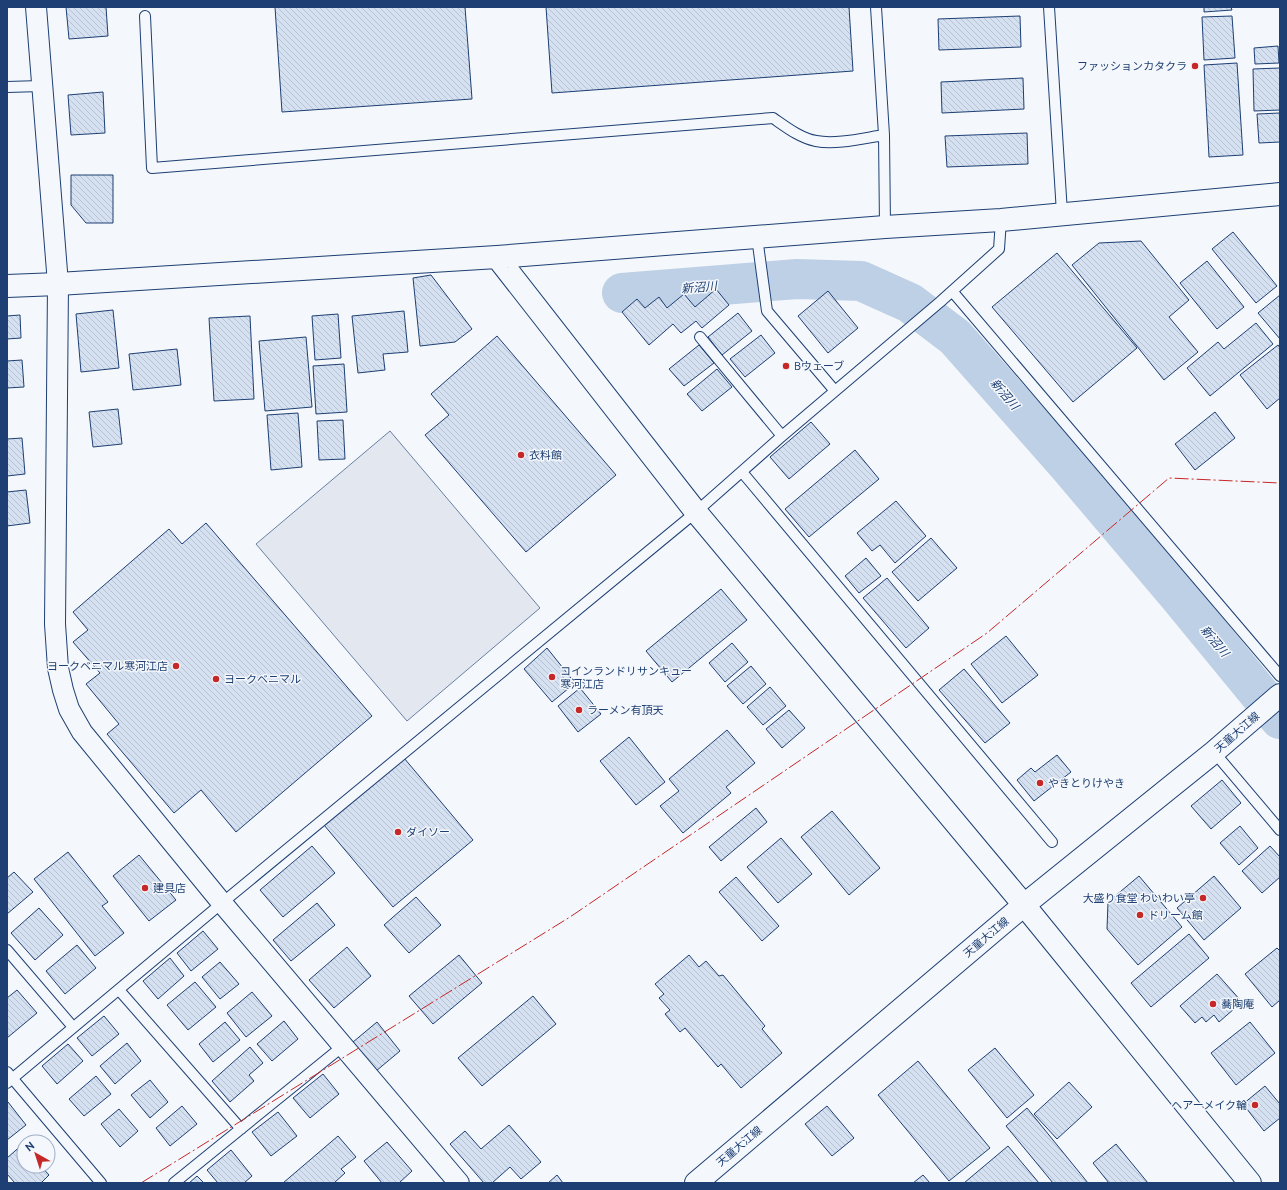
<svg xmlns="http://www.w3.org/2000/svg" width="1287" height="1190" viewBox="0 0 1287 1190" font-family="Ubuntu,'Noto Sans JP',sans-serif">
<defs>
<pattern id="building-back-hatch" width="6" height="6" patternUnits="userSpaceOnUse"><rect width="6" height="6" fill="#d5e0f0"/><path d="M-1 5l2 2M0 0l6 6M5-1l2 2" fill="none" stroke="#b6c1d1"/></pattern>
</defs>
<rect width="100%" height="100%" fill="#f4f7fb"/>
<path fill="#e3e8f0" stroke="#687fa3" d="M 390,431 L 540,608 L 407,721 L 256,544 Z"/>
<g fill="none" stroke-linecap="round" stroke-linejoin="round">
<path stroke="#bed0e5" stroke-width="40" d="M 622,293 L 797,279 L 861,281 L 910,303 L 955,337 L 1068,465 L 1179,596 L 1280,719"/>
</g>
<path fill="url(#building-back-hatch)" stroke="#1d3f73" d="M 66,7 L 106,7 L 108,36 L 69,39 Z
M 275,7 L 465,7 L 472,99 L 282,112 Z
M 546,7 L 849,7 L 853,71 L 552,93 Z
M 1204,7 L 1231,7 L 1232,10 L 1204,12 Z
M 1020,16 L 1021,47 L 939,50 L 938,19 Z
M 1232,16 L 1235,58 L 1204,60 L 1202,17 Z
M 1278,46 L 1279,63 L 1255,64 L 1254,48 Z
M 1237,63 L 1243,155 L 1209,157 L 1204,65 Z
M 1280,68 L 1280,110 L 1254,111 L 1253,69 Z
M 1023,78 L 1024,109 L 942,113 L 941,82 Z
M 103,92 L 105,133 L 71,135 L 68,95 Z
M 1280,113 L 1280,142 L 1259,143 L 1257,114 Z
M 1027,133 L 1028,164 L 947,167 L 945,136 Z
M 71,175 L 113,175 L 113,223 L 86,223 L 71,205 Z
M 1233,232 L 1277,286 L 1256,303 L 1212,249 Z
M 1141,241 L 1189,300 L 1169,317 L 1198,352 L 1164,380 L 1072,265 L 1099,243 Z
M 1057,253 L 1137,348 L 1073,402 L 992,307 Z
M 1207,261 L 1244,307 L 1217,329 L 1180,283 Z
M 431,275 L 472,329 L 455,342 L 420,346 L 413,278 Z
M 716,289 L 729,305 L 702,328 L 696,321 L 681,333 L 673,324 L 649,345 L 622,312 L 637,299 L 645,308 L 659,297 L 667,308 L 684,294 L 695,307 Z
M 828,291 L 858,328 L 828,353 L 798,316 Z
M 1280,295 L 1280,339 L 1258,313 Z
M 113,310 L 119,368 L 81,372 L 76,314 Z
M 404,311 L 408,352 L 383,354 L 385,370 L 358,373 L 352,316 Z
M 738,313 L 752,331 L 722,355 L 708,337 Z
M 338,314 L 341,358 L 315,360 L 312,316 Z
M 20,315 L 21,338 L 7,339 L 7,316 Z
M 250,316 L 254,399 L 214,401 L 209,318 Z
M 1256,323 L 1273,344 L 1210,396 L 1187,368 L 1218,342 L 1224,349 Z
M 761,335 L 775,353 L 745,377 L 730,359 Z
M 497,336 L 616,475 L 526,552 L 425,435 L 449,415 L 431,394 Z
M 306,337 L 312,407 L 265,411 L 259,341 Z
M 699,345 L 714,363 L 684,386 L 669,369 Z
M 1278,345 L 1280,348 L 1280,398 L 1267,409 L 1240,375 Z
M 177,349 L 181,385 L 133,390 L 129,354 Z
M 22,360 L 24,387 L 7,388 L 7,361 Z
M 344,364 L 347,412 L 316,414 L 313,366 Z
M 717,369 L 732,387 L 702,411 L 687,394 Z
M 118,409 L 122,444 L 93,447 L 89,412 Z
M 1215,412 L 1235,438 L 1195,470 L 1175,444 Z
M 298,413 L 302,467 L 271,470 L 267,415 Z
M 343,420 L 345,459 L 319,460 L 317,421 Z
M 811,422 L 830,444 L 789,479 L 770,457 Z
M 22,438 L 25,474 L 7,476 L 7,439 Z
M 855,450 L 879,479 L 809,537 L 785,509 Z
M 26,490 L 30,523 L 7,526 L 7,492 Z
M 896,501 L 926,536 L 895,563 L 880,545 L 872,551 L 857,533 Z
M 206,523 L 372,716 L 236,832 L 201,790 L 174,813 L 107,734 L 119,724 L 86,684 L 100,673 L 73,642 L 88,630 L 73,612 L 169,529 L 182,544 Z
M 931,538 L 957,568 L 918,601 L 892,572 Z
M 866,558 L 881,576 L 859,593 L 845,576 Z
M 887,578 L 929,628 L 906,648 L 863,598 Z
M 721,589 L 747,620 L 672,682 L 646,651 Z
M 1006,636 L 1038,675 L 1002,703 L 971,664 Z
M 732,643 L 748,662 L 725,682 L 709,663 Z
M 547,648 L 575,683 L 552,702 L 524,669 Z
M 751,666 L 766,684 L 743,704 L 727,686 Z
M 964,669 L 1010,723 L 985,743 L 939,690 Z
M 770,687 L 786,706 L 763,725 L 747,707 Z
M 580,688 L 601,714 L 578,732 L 558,706 Z
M 789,710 L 805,728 L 782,748 L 766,729 Z
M 727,730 L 755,763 L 726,787 L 731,793 L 683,833 L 660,806 L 679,791 L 669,779 Z
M 629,737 L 665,782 L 636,805 L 600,761 Z
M 1057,755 L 1071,772 L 1034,801 L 1017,780 L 1031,768 L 1035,772 Z
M 404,758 L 473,840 L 393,907 L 324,825 Z
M 1222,780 L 1241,803 L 1211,829 L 1191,806 Z
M 756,808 L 767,822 L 721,861 L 709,847 Z
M 832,811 L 880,868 L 849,895 L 801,837 Z
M 1240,826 L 1258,848 L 1239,865 L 1220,843 Z
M 781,838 L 812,874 L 778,903 L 747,867 Z
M 312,846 L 335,873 L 283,917 L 260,890 Z
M 1270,846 L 1280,857 L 1280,877 L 1262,893 L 1242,871 Z
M 68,852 L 108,902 L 102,906 L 124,933 L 95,956 L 34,879 Z
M 139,855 L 176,900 L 149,921 L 113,876 Z
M 14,872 L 33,892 L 7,914 L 7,878 Z
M 1139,876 L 1182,927 L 1138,965 L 1107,929 L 1108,902 Z
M 1214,876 L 1241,908 L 1204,940 L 1177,908 Z
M 736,877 L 779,926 L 762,941 L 719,892 Z
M 416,897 L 441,925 L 409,953 L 384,925 Z
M 317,903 L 335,925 L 291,961 L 273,940 Z
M 39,908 L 63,935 L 35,960 L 11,933 Z
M 203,931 L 218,949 L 191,971 L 177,953 Z
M 1189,934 L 1209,958 L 1151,1007 L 1131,983 Z
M 77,945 L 96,968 L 65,994 L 46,971 Z
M 347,947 L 371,976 L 334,1008 L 309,980 Z
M 1277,948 L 1280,951 L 1280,1000 L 1272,1007 L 1245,974 Z
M 459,955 L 482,983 L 433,1024 L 409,996 Z
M 689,955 L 699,967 L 706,961 L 719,976 L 723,975 L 765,1026 L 762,1029 L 782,1053 L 741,1088 L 721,1064 L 718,1067 L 685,1028 L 680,1032 L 665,1014 L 670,1010 L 659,998 L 664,994 L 655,984 Z
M 170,958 L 184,976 L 158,999 L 143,981 Z
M 220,962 L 239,984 L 220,999 L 202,977 Z
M 1217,974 L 1242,1002 L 1219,1022 L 1214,1015 L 1206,1022 L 1202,1017 L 1195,1023 L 1180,1006 Z
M 195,982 L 216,1007 L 188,1030 L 167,1005 Z
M 17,990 L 37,1013 L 7,1038 L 7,998 Z
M 252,992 L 272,1016 L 246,1037 L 227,1013 Z
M 533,996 L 556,1024 L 482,1086 L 458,1058 Z
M 104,1016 L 119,1034 L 92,1056 L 77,1038 Z
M 284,1021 L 298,1039 L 272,1061 L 257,1044 Z
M 225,1022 L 240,1040 L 213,1062 L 199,1044 Z
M 377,1022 L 400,1051 L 376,1071 L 353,1042 Z
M 1250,1022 L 1275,1053 L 1236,1085 L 1211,1053 Z
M 127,1043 L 141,1061 L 115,1084 L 100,1066 Z
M 68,1044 L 83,1061 L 57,1084 L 42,1066 Z
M 250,1047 L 263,1063 L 249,1075 L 254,1081 L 230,1102 L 212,1081 Z
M 995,1048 L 1034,1095 L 1007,1118 L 968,1070 Z
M 918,1061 L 990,1148 L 949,1181 L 878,1095 Z
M 323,1074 L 339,1094 L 310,1118 L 293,1098 Z
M 96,1076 L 111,1094 L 84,1116 L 69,1099 Z
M 150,1080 L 168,1102 L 150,1118 L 131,1095 Z
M 1069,1082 L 1092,1107 L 1057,1139 L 1034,1114 Z
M 1265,1086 L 1280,1104 L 1280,1118 L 1264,1131 L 1243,1104 Z
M 8,1102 L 26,1125 L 7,1140 L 7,1103 Z
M 182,1106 L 197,1124 L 170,1146 L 156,1128 Z
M 827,1106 L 854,1138 L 832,1156 L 805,1124 Z
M 1027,1108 L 1088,1183 L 1053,1183 L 1006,1126 Z
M 119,1109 L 138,1131 L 120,1147 L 101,1124 Z
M 278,1112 L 297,1136 L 271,1156 L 252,1132 Z
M 509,1125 L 541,1162 L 521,1179 L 510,1167 L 492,1183 L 484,1183 L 450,1144 L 465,1131 L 481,1149 Z
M 338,1136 L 356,1157 L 341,1169 L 345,1173 L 334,1183 L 283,1183 Z
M 387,1142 L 412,1171 L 399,1183 L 382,1183 L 364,1161 Z
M 23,1144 L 24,1146 L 24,1166 L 41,1166 L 49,1175 L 41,1183 L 15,1183 L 7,1174 L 7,1158 Z
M 1116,1144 L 1148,1183 L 1109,1183 L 1093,1163 Z
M 1008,1146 L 1039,1183 L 964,1183 Z
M 231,1150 L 252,1176 L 244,1183 L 218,1183 L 207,1170 Z
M 557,1175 L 563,1183 L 548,1183 Z
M 923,1175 L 930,1183 L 913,1183 Z
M 197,1176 L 204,1183 L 189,1183 Z"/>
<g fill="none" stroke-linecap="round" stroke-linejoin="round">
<defs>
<path id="lane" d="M 1049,7 L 1062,213
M 145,16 L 152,168 L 773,118 C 786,127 800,138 816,141 C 836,145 864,138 884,135 L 876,7
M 7,87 L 41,86
M 884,135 L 885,227
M 757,237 L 767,311 L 835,391
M 952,291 L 1280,676
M 700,337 L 782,436
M 742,472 L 1052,842
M 1214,752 L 1280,830
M 7,950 L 73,1027
M 119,990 L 241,1129
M 7,1072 L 101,1183
M 7,1083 L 222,903 L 696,512 L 782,436 L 940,302 L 999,249 L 1001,220
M 174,1183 L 343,1046"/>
<path id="street" d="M 36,7 L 58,284 L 55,624 L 58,668 L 63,690 L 69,709 L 82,732 L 222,903 L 459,1183"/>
<path id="secondary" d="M 497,257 L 696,512 L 1024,905 L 1250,1183
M 7,286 L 58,284 L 497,257 L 885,227 L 1001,220 L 1280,194"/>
<path id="primary" d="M 696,1183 L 1024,905 L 1214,752 L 1280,695"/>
</defs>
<use href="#lane" stroke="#1d3f73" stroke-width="12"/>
<use href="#street" stroke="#1d3f73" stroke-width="22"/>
<use href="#secondary" stroke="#1d3f73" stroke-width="24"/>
<use href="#primary" stroke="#1d3f73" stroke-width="24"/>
<use href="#lane" stroke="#f4f7fb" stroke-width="10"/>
<use href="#street" stroke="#f4f7fb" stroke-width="20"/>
<use href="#secondary" stroke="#f4f7fb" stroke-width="22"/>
<use href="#primary" stroke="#f4f7fb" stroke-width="22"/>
<path stroke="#c62828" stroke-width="1" stroke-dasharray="14 3 2 3" stroke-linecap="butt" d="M 141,1183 L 570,917 L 987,633 L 1169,478 L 1280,483"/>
</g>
<g fill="#c62828" stroke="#f4f7fb" stroke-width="1.5">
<circle cx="1195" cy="66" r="4"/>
<circle cx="786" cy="366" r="4"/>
<circle cx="521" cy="455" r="4"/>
<circle cx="176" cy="666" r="4"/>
<circle cx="552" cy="677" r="4"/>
<circle cx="216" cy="679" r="4"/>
<circle cx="579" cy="710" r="4"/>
<circle cx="1040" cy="783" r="4"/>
<circle cx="398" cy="832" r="4"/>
<circle cx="145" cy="888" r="4"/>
<circle cx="1203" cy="898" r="4"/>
<circle cx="1140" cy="915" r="4"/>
<circle cx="1213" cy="1004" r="4"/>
<circle cx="1255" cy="1105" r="4"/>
</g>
<g text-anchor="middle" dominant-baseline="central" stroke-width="3" stroke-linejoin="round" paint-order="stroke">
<g font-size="11" fill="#1d3f73" stroke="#f4f7fb" text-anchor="start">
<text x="1187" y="66" text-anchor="end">ファッションカタクラ</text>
<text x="794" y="366">Bウェーブ</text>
<text x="529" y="455">衣料館</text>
<text x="168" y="666" text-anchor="end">ヨークベニマル寒河江店</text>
<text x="560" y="671">コインランドリサンキュー<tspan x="560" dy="13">寒河江店</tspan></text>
<text x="224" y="679">ヨークベニマル</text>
<text x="587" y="710">ラーメン有頂天</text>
<text x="1048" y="783">やきとりけやき</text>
<text x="406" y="832">ダイソー</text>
<text x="153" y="888">建具店</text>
<text x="1195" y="898" text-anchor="end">大盛り食堂 わいわい亭</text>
<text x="1148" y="915">ドリーム館</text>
<text x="1221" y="1004">蕎陶庵</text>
<text x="1247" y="1105" text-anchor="end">ヘアーメイク輪</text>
</g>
<g font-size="11" fill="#1d3f73" stroke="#f4f7fb">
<text transform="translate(1237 732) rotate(-41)">天童大江線</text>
<text transform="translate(986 937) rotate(-40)">天童大江線</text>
<text transform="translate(739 1146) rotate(-40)">天童大江線</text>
</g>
<g font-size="12" font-style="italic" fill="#1d3f73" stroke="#f4f7fb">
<text transform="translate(699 287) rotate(-5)">新沼川</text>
<text transform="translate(1005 394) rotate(49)">新沼川</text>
<text transform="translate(1215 641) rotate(50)">新沼川</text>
</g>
</g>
<rect width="1287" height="1190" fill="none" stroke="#1d3f73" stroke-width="16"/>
<g transform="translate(36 1154) rotate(321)"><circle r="19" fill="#f4f7fb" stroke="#9eadc5"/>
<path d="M0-3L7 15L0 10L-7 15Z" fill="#c62828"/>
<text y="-6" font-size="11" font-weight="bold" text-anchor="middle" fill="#1d3f73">N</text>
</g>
</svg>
